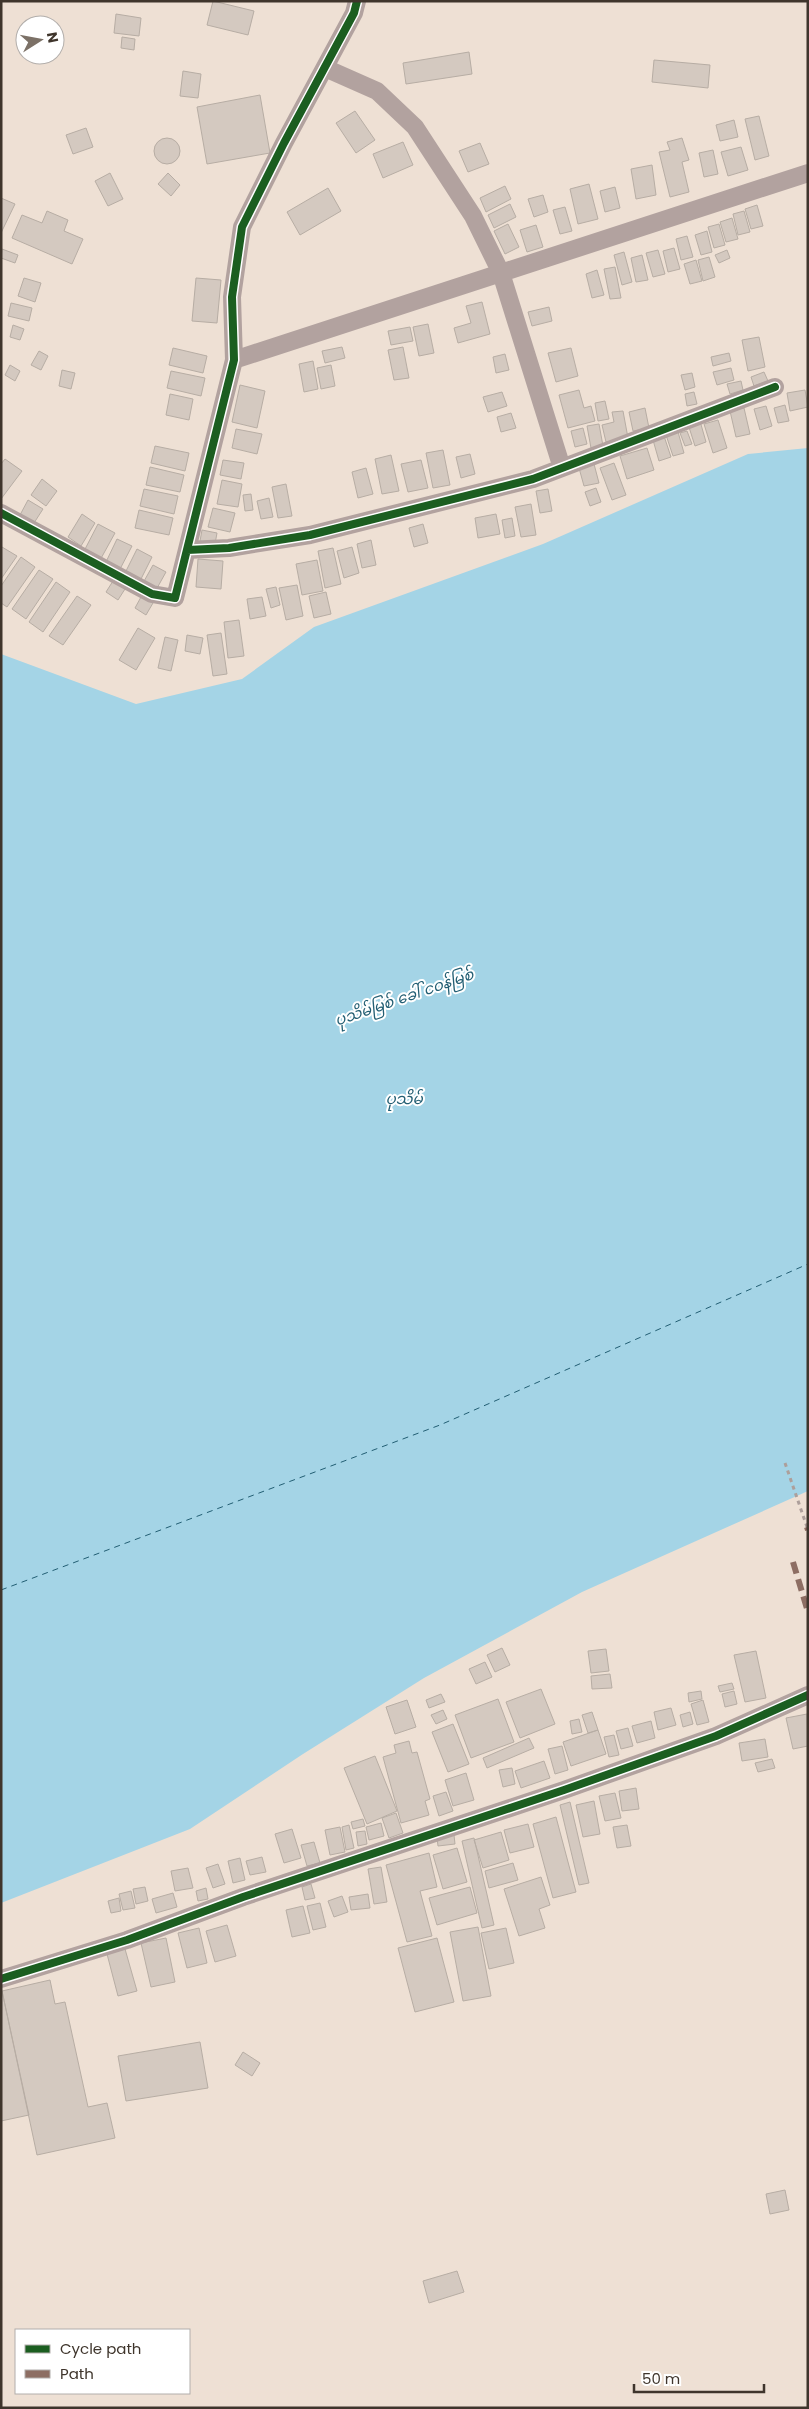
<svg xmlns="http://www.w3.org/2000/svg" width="809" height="2409" viewBox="0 0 809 2409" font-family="Poppins,'Noto Sans Myanmar',sans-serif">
<rect width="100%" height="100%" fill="#eee0d4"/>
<path fill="#a4d4e6" d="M 808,448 L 808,1491 L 582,1592 L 424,1678 L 303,1754 L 190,1829 L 1,1903 L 1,654 L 136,704 L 242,679 L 314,627 L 543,544 L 748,454 Z"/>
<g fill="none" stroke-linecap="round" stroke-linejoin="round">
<path stroke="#225e73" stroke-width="1" stroke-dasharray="6 5" stroke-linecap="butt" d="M 1,1590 L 440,1425 L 808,1264"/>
</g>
<path fill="#d4c9c0" stroke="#b7ada4" d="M 213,1 L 254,11 L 248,35 L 207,25 Z
M 116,14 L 141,18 L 139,36 L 114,33 Z
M 122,37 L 135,39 L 134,50 L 121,48 Z
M 469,52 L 472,74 L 406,84 L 403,63 Z
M 654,60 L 710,65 L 708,88 L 652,82 Z
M 183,71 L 201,74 L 198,98 L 180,96 Z
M 260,95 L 270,153 L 207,164 L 197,107 Z
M 355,111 L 375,140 L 356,153 L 336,123 Z
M 759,116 L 769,156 L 755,160 L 745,119 Z
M 734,120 L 738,137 L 720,141 L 716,125 Z
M 86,128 L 93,147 L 73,154 L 66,135 Z
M 682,138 L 689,160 L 682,162 L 689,192 L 670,197 L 659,152 L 670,150 L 667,142 Z
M154 151a13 13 0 1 1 26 0a13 13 0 1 1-26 0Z
M 403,142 L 413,165 L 383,178 L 373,154 Z
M 480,143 L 489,164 L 468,172 L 459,151 Z
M 741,147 L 748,170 L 728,176 L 721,152 Z
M 713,150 L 718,174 L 704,177 L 699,153 Z
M 652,165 L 656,195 L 636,199 L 631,169 Z
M 110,173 L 123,199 L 108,206 L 95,181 Z
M 168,173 L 180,185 L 171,196 L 158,184 Z
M 589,184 L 598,219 L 578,224 L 570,189 Z
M 505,186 L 511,199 L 486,212 L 480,198 Z
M 615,187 L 620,208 L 605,212 L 600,191 Z
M 328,188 L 341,211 L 300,235 L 287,212 Z
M 543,195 L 548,212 L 534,217 L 528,199 Z
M 1,198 L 15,204 L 1,233 Z
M 510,204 L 516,217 L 494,228 L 488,215 Z
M 757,205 L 763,226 L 751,229 L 745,209 Z
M 565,207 L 572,231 L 560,234 L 553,210 Z
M 47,211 L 68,220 L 64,231 L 83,239 L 72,264 L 12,238 L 22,215 L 42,223 Z
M 744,211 L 750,232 L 738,235 L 733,214 Z
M 732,218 L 738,239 L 726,242 L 720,222 Z
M 508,224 L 519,247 L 505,254 L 494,231 Z
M 719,224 L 725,245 L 714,248 L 708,227 Z
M 536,225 L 543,247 L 527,252 L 520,230 Z
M 707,231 L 712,252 L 701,255 L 695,235 Z
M 687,236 L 693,257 L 681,260 L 676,239 Z
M 674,248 L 680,269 L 668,272 L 663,251 Z
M 2,249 L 18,255 L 15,263 L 1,258 Z
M 658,250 L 665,274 L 653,277 L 646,253 Z
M 727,250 L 730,258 L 719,263 L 715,255 Z
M 624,252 L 632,282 L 622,285 L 614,255 Z
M 642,255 L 648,280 L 636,282 L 631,258 Z
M 709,257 L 715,277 L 703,281 L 698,260 Z
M 696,260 L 702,281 L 690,284 L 684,264 Z
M 615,267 L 621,298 L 610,299 L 604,269 Z
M 597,270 L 604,295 L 592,298 L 586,274 Z
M 24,278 L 41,283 L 35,302 L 18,296 Z
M 196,278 L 221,280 L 217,323 L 192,321 Z
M 482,302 L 490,334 L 458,343 L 454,328 L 471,323 L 466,306 Z
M 11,303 L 32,308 L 29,321 L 8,316 Z
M 549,307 L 552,321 L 532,326 L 528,312 Z
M 428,324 L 434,353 L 419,356 L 413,327 Z
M 13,325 L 24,329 L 20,340 L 10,337 Z
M 410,327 L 413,341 L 391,345 L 388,331 Z
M 759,337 L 765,367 L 748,371 L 742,340 Z
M 342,347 L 345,358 L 325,363 L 322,351 Z
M 403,347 L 409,378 L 394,380 L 388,350 Z
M 173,348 L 207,356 L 203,373 L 169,365 Z
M 571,348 L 578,376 L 556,382 L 548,353 Z
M 39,351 L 48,356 L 41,370 L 31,365 Z
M 729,353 L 731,361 L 713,366 L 711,357 Z
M 505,354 L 509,370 L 496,373 L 493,357 Z
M 313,361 L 318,389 L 304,392 L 299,364 Z
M 10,365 L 20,371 L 15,381 L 5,375 Z
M 331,365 L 335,386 L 321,389 L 317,368 Z
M 731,368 L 734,380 L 717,385 L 713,372 Z
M 62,370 L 75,373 L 71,389 L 59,386 Z
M 171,371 L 205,378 L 201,396 L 167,388 Z
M 764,372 L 768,381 L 754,386 L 751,377 Z
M 692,373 L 695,387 L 685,390 L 681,375 Z
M 741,381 L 743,390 L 730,394 L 727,384 Z
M 240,385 L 265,391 L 257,428 L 232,422 Z
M 579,390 L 584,408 L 591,406 L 595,421 L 568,428 L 559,395 Z
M 805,390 L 808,407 L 790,411 L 787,393 Z
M 502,392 L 507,406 L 488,412 L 483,397 Z
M 694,392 L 697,404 L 687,406 L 685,394 Z
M 170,394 L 193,399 L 189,420 L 166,415 Z
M 605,401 L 609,419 L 598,421 L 595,403 Z
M 785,405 L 789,421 L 778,423 L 774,408 Z
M 766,406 L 772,426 L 760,430 L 754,409 Z
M 645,408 L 649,428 L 633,431 L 629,412 Z
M 744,408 L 750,434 L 736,437 L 730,411 Z
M 623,411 L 628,438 L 606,442 L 602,425 L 614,422 L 612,412 Z
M 511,413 L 516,428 L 501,432 L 497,417 Z
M 718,420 L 727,448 L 713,453 L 704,424 Z
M 700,421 L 706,442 L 695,446 L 688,424 Z
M 599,424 L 603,446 L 591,448 L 587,426 Z
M 583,428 L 587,444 L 575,447 L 571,431 Z
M 236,429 L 262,434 L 257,454 L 232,448 Z
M 687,431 L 692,444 L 685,446 L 680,433 Z
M 678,432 L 684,453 L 673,456 L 666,435 Z
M 664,436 L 671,457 L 659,461 L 653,440 Z
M 155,446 L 189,453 L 185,471 L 151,463 Z
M 647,448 L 654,470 L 627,479 L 620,456 Z
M 443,450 L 450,485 L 433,488 L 426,453 Z
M 470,454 L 475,474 L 461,478 L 456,457 Z
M 391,455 L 399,491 L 382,494 L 375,459 Z
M 5,459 L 22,471 L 1,499 L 1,464 Z
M 223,460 L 244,463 L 241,479 L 220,475 Z
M 421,460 L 428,488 L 408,492 L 401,464 Z
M 614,463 L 626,495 L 612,500 L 600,468 Z
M 594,464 L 599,483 L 584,486 L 579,468 Z
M 150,467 L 184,475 L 180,492 L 146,485 Z
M 366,468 L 373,494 L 358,498 L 352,472 Z
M 42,479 L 57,491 L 46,506 L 31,495 Z
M 222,480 L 242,484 L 238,507 L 217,504 Z
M 286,484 L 292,516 L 278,518 L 272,487 Z
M 596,488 L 601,502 L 590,506 L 585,492 Z
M 144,489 L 178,496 L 174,514 L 140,506 Z
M 548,489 L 552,511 L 540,513 L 536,491 Z
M 251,494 L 253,510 L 245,511 L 243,495 Z
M 269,498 L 273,517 L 261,519 L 257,501 Z
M 28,500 L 43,509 L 34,523 L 20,515 Z
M 531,504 L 536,535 L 521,537 L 515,507 Z
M 213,508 L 235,513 L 230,532 L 208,527 Z
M 139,510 L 173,518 L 169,535 L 135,528 Z
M 82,514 L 95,523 L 81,546 L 68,537 Z
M 496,514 L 500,534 L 478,538 L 475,518 Z
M 512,518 L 515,536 L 505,538 L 502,520 Z
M 98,524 L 115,533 L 99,562 L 83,553 Z
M 423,524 L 428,543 L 414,547 L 409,528 Z
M 202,530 L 217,533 L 215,544 L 200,541 Z
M 117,539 L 132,546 L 119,571 L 105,564 Z
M 371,540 L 376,565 L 362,568 L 357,544 Z
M 2,547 L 17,556 L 1,579 L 1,548 Z
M 352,547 L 359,573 L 344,578 L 337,551 Z
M 333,548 L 341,584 L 325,588 L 318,551 Z
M 137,549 L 152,557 L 140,581 L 125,573 Z
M 21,557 L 35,567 L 7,607 L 1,603 L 1,586 Z
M 198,559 L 223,561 L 221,589 L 196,587 Z
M 317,560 L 323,591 L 302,595 L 296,564 Z
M 153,565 L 166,572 L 156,590 L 143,583 Z
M 39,570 L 53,579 L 26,619 L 12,609 Z
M 113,581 L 125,589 L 118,600 L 106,592 Z
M 56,582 L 70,592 L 43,632 L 29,622 Z
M 297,585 L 303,616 L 286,620 L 279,588 Z
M 276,587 L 280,605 L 271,608 L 266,589 Z
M 326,592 L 331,614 L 314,618 L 309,596 Z
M 77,596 L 91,605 L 63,645 L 49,636 Z
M 141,597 L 153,603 L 146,615 L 135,608 Z
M 262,597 L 266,616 L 250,619 L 247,599 Z
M 239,620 L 244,656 L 228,658 L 224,622 Z
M 138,628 L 155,638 L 136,670 L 119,660 Z
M 221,633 L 227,674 L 213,676 L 207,635 Z
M 187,635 L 203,638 L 200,654 L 185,651 Z
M 165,637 L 178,640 L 171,671 L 158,668 Z
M 502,1648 L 510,1665 L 495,1672 L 487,1655 Z
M 606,1649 L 609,1671 L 591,1673 L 588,1651 Z
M 756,1651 L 766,1698 L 745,1702 L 734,1655 Z
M 485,1662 L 492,1677 L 476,1684 L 469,1669 Z
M 610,1674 L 612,1688 L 592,1689 L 591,1676 Z
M 732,1683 L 734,1689 L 720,1692 L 718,1686 Z
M 541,1689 L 555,1724 L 520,1738 L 506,1702 Z
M 701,1691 L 702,1699 L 689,1702 L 688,1693 Z
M 734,1691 L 737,1704 L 725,1707 L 722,1694 Z
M 441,1694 L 445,1702 L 429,1708 L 426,1700 Z
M 498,1699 L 514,1742 L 471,1758 L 455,1715 Z
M 407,1700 L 416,1727 L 395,1734 L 386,1707 Z
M 703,1700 L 709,1722 L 697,1725 L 691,1704 Z
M 671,1708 L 676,1725 L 658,1730 L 654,1712 Z
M 443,1710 L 447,1719 L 436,1724 L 431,1715 Z
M 592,1712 L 598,1730 L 588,1733 L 582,1715 Z
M 690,1712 L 693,1724 L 683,1727 L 680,1715 Z
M 807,1714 L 808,1746 L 793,1749 L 786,1718 Z
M 579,1719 L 582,1732 L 572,1734 L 570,1721 Z
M 651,1721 L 655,1738 L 637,1743 L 632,1726 Z
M 453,1724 L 469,1764 L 448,1772 L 432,1732 Z
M 628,1728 L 633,1746 L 621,1749 L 616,1731 Z
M 598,1730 L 606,1754 L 571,1766 L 563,1742 Z
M 614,1735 L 619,1755 L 609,1757 L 604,1737 Z
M 529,1738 L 534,1748 L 487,1768 L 483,1758 Z
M 765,1739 L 768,1757 L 742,1761 L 739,1743 Z
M 409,1741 L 412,1753 L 417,1752 L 430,1799 L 425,1801 L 429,1815 L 401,1823 L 383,1757 L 396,1753 L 394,1745 Z
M 562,1746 L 568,1770 L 555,1774 L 548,1749 Z
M 375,1756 L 397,1811 L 367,1824 L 344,1768 Z
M 772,1759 L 775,1768 L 758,1772 L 755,1763 Z
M 544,1761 L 550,1778 L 521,1788 L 515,1771 Z
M 512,1768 L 515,1784 L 503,1787 L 499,1770 Z
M 466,1773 L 474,1800 L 453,1806 L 445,1780 Z
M 636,1788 L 639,1809 L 622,1811 L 619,1791 Z
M 446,1792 L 453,1811 L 439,1816 L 433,1796 Z
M 615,1793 L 621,1818 L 605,1821 L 599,1796 Z
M 594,1801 L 600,1834 L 583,1837 L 576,1805 Z
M 570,1802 L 589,1883 L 579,1885 L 560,1805 Z
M 396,1813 L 403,1833 L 389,1838 L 382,1818 Z
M 556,1817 L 576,1892 L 553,1898 L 533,1824 Z
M 363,1819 L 365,1826 L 353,1829 L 351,1822 Z
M 381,1823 L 384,1836 L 369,1840 L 366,1827 Z
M 528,1824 L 534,1847 L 510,1853 L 504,1830 Z
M 349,1825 L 354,1848 L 346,1850 L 342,1827 Z
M 627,1825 L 631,1846 L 617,1848 L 613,1827 Z
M 340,1827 L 345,1852 L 330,1855 L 325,1830 Z
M 292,1829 L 301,1858 L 284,1863 L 275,1834 Z
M 365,1831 L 367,1844 L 358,1846 L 356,1832 Z
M 501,1832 L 509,1860 L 483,1868 L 474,1840 Z
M 454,1835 L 455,1844 L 438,1846 L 437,1838 Z
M 474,1838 L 494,1925 L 482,1928 L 462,1841 Z
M 314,1842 L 320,1863 L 307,1866 L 301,1845 Z
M 457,1848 L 467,1882 L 443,1889 L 433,1855 Z
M 429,1853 L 437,1887 L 420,1891 L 432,1936 L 407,1942 L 386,1865 Z
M 262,1857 L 266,1872 L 250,1875 L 246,1861 Z
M 240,1858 L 245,1880 L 233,1883 L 228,1861 Z
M 513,1863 L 518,1880 L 489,1888 L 485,1871 Z
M 218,1864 L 225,1884 L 213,1888 L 206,1868 Z
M 381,1867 L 387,1902 L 374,1904 L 368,1869 Z
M 188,1868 L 193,1888 L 175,1891 L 171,1871 Z
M 541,1877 L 550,1905 L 539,1909 L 545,1928 L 519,1936 L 504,1889 Z
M 311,1884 L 315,1898 L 305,1900 L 302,1887 Z
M 145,1887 L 148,1901 L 136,1904 L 133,1889 Z
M 470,1887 L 477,1913 L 437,1925 L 429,1898 Z
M 206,1888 L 208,1899 L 198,1901 L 196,1891 Z
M 131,1891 L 135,1908 L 123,1910 L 119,1894 Z
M 173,1893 L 177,1907 L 156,1913 L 152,1899 Z
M 368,1894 L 370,1908 L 351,1910 L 349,1897 Z
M 342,1896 L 348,1912 L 334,1917 L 328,1901 Z
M 119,1898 L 121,1911 L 111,1913 L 108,1901 Z
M 320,1903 L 326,1927 L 313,1930 L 307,1906 Z
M 303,1906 L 310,1933 L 292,1937 L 286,1910 Z
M 227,1925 L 236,1956 L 215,1962 L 206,1931 Z
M 478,1927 L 491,1996 L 463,2001 L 450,1932 Z
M 199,1928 L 207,1963 L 187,1968 L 178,1933 Z
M 506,1928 L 514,1963 L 489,1969 L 481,1933 Z
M 166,1938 L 175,1982 L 151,1987 L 141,1943 Z
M 437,1938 L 454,2002 L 415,2012 L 398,1948 Z
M 125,1949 L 137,1991 L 118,1996 L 107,1954 Z
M 50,1980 L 55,2004 L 65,2002 L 88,2107 L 107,2103 L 115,2138 L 37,2155 L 2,1991 Z
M 2,1991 L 29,2115 L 1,2121 L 1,1991 Z
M 200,2042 L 208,2088 L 126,2101 L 118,2056 Z
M 243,2052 L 260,2063 L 252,2076 L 235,2065 Z
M 785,2190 L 789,2210 L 770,2214 L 766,2194 Z
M 457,2271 L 464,2292 L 429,2303 L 423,2281 Z"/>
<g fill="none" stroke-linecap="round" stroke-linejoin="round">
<path stroke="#ad9f9b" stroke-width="3" stroke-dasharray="4 4" stroke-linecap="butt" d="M 785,1463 L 807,1527"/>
<path stroke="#b2a29f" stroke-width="18" d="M 325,68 L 377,91 L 415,127 L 473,216 L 501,273 L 562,468
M 234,360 L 808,173
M 1,513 L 152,594 L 175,598 L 234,360 L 232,297 L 242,227 L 284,143 L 354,13 L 357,1
M 187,550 L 229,548 L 310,535 L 533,479 L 775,387
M 1,1979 L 127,1940 L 243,1897 L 564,1790 L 716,1736 L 808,1695"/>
<path stroke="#8d6e63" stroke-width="6" stroke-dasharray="12 6" stroke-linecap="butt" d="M 807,1527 L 808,1530
M 793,1562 L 808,1612"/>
<defs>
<path id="cycleway" d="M 1,513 L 152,594 L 175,598 L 234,360 L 232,297 L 242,227 L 284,143 L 354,13 L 357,1
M 187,550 L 229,548 L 310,535 L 533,479 L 775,387
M 1,1979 L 127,1940 L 243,1897 L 564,1790 L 716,1736 L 808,1695"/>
</defs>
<use href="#cycleway" stroke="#fff" stroke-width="11"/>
<use href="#cycleway" stroke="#1b5e20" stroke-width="8"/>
</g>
<g text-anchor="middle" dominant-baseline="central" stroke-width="4" stroke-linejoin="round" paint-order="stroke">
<g font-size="15" font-style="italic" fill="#225e73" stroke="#fff">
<text transform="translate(404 997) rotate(-19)">ပုသိမ်မြစ် ခေါ် ငဝန်မြစ်</text>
<text x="404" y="1098">ပုသိမ်</text>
</g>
</g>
<rect width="809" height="2409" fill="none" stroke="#3f352c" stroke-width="5"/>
<rect x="15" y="2329" width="175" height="65" fill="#ffffff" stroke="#b2aeab"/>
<rect x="25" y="2345" width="25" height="8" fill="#1b5e20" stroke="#b2aeab"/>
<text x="60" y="2354" font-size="15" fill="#3f352c">Cycle path</text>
<rect x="25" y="2370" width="25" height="8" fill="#8d6e63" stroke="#b2aeab"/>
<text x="60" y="2379" font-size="15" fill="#3f352c">Path</text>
<g transform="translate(40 40) rotate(79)"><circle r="24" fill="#ffffff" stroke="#b2aeab"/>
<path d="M0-4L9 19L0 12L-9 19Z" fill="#7c7167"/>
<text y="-8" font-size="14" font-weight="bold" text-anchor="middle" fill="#3f352c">N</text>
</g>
<path d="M634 2384v8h130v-8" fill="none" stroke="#3f352c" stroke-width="2.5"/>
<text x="642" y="2384" font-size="15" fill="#3f352c" stroke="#ffffff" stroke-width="4" paint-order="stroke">50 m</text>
</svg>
